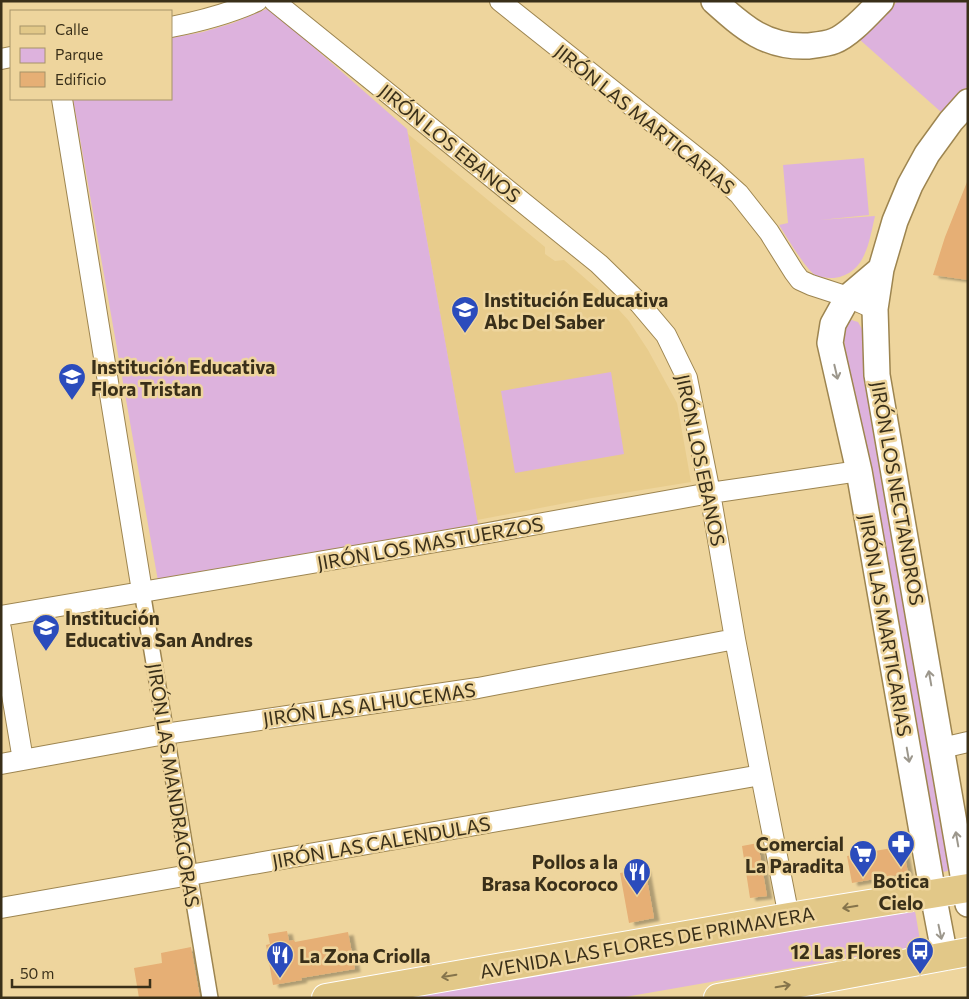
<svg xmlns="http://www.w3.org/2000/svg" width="969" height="999" viewBox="0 0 969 999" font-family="Commissioner,sans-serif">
<defs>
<filter id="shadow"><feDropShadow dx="5.5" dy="3" stdDeviation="1" flood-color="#0004"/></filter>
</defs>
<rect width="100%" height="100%" fill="#eed59d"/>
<path fill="#e8cc8c" d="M 408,134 L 545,247 L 545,254 L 555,261 L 564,260 L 610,300 L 629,321 L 648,350 L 677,403 L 691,482 L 592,498 L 477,520 Z"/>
<path fill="#ddb2dd" d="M 898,1 L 968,1 L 968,86 L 955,97 L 941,112 L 859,39 Z
M 269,8 L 407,129 L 478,524 L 158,581 L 73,99 L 171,99 L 171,38 L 203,32 L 233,23 Z
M 864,158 L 869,215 L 820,220 L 875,216 C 869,241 866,274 834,278 C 828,278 820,278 815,275 C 804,267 787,237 779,225 L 788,223 L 783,165 Z
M 848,319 L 858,322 L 862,329 L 954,866 L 950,870 L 944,872 L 938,867 L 842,330 Z
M 611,372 L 624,454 L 515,473 L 501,391 Z
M 909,908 L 915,911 L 920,940 L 918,946 L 619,998 L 387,998 Z"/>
<path fill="#e6af75" filter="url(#shadow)" d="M 967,182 L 968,182 L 968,280 L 933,275 L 945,237 Z
M 758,843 L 767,896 L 750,898 L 742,846 Z
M 903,846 L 908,873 L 852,883 L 847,856 Z
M 645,868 L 654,918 L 629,923 L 620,873 Z
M 287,931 L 289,941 L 294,940 L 295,942 L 348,932 L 355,969 L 301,978 L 302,980 L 273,985 L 266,945 L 270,944 L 268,934 Z
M 191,947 L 200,998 L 139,998 L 134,968 L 162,963 L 161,953 Z"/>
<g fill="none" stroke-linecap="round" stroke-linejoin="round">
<defs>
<path id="pedestrian" d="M 142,591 L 210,998"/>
<path id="minor" d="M 274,1 L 599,264 L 639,303 L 666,335 L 687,378 L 710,493 L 735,639 L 761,775 L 789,917
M 500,1 L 710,168 L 739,194 L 769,232 L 794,272 L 800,280 L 811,285 L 848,297 L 875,309
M 171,27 C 201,21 229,14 257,1
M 1,59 L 11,57
M 62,99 L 142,591
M 1,616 L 477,535 L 710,493 L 859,471
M 1,629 L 23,760
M 942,748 L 968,742
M 1,764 L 165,734 L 478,688 L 735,639
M 1,908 L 761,775"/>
<path id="tertiary" d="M 714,1 C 743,27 766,48 808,46 C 816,45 827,44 834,41 C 850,35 869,13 881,1
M 968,102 L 951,121 L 927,154 L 910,185 L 895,221 L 881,269 L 875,309 L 877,375 L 968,904
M 881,269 L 848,297 L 833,324 L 830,343 L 859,471 L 933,894 L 945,957"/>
<path id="primary" d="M 326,998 L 789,917 L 968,888
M 718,998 L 968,952"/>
</defs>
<use href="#pedestrian" stroke="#9d8550" stroke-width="18"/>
<use href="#minor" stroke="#9d8550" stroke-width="22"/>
<use href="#tertiary" stroke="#9d8550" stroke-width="28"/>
<use href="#primary" stroke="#fff" stroke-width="30"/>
<use href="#pedestrian" stroke="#fff" stroke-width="15"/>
<use href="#minor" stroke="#fff" stroke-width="20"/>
<use href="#tertiary" stroke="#fff" stroke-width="25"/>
<use href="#primary" stroke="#e2c888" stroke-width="28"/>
</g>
<defs><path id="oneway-shaft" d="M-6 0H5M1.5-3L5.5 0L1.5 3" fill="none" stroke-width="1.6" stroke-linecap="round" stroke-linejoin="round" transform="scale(1.25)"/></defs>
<g stroke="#9c978c">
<use href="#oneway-shaft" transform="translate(836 372) rotate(77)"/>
<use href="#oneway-shaft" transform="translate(930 678) rotate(-100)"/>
<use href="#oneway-shaft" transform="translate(908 755) rotate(80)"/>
<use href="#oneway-shaft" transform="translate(957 839) rotate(-100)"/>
<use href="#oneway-shaft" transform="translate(940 932) rotate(78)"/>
</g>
<g stroke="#85744b">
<use href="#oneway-shaft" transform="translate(850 907) rotate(171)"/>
<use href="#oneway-shaft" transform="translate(449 976) rotate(170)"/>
<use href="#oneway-shaft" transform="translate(783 986) rotate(-10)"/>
</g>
<defs>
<symbol id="school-pin" viewBox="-11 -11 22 30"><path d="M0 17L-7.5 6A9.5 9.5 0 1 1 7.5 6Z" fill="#2b4cbc" stroke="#eed59d"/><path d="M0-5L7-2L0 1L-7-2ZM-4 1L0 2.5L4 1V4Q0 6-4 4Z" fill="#fff"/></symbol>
<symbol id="pharmacy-pin" viewBox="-11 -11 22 30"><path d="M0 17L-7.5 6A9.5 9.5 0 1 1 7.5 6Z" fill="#2b4cbc" stroke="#eed59d"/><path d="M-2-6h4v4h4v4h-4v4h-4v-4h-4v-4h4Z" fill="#fff"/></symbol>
<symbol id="supermarket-pin" viewBox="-11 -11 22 30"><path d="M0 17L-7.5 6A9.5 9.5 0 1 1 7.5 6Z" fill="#2b4cbc" stroke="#eed59d"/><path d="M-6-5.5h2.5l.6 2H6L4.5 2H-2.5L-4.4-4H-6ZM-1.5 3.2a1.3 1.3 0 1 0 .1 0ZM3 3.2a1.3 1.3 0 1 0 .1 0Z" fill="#fff"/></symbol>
<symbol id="restaurant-pin" viewBox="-11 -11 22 30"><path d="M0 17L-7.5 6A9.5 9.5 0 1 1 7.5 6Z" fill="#2b4cbc" stroke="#eed59d"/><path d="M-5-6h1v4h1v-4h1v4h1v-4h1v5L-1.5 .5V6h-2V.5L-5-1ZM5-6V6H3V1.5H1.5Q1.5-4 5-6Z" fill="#fff"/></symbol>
<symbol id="bus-pin" viewBox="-11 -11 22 30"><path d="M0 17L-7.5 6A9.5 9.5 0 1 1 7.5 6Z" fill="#2b4cbc" stroke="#eed59d"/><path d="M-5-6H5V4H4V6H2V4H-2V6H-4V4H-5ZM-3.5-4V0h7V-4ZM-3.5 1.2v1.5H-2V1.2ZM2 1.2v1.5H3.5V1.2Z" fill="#fff"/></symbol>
</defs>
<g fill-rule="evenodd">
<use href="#school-pin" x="449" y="294" width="32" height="43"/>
<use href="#school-pin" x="56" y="361" width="32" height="43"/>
<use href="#school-pin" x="30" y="612" width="32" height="43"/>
<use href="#pharmacy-pin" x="885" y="828" width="32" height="43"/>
<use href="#supermarket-pin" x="847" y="838" width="32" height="43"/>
<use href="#restaurant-pin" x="621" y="856" width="32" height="43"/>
<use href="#bus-pin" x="904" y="935" width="32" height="43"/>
<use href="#restaurant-pin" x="264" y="939" width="32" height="43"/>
</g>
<g text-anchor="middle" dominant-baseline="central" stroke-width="5" stroke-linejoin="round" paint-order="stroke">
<g font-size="19" fill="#392f19" stroke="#eed59d">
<text transform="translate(645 119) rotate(39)">JIRÓN LAS MARTICARIAS</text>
<text transform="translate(450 143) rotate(39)">JIRÓN LOS EBANOS</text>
<text transform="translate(701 460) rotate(78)">JIRÓN LOS EBANOS</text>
<text transform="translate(898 493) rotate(80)">JIRÓN LOS NECTANDROS</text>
<text transform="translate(430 543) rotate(-10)">JIRÓN LOS MASTUERZOS</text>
<text transform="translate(886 625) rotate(80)">JIRÓN LAS MARTICARIAS</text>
<text transform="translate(369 704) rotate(-8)">JIRÓN LAS ALHUCEMAS</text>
<text transform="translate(174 785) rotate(81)">JIRÓN LAS MANDRAGORAS</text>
<text transform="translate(381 842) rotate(-10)">JIRÓN LAS CALENDULAS</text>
<text transform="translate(647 942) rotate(-10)">AVENIDA LAS FLORES DE PRIMAVERA</text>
</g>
<g font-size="19" font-weight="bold" fill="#392f19" stroke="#eed59d" text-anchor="start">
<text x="484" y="299">Institución Educativa<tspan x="484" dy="22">Abc Del Saber</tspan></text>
<text x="91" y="366">Institución Educativa<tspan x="91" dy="22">Flora Tristan</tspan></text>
<text x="65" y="617">Institución<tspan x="65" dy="22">Educativa San Andres</tspan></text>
<text x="844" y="843" text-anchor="end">Comercial<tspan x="844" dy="22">La Paradita</tspan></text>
<text x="618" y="861" text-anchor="end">Pollos a la<tspan x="618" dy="22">Brasa Kocoroco</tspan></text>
<text x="901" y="880" text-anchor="middle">Botica<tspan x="901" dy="22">Cielo</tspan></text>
<text x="901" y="951" text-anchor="end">12 Las Flores</text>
<text x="299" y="955">La Zona Criolla</text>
</g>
</g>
<rect width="969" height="999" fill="none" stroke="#392f19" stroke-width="5"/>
<rect x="10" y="10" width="162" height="90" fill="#eed59d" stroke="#a69368"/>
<rect x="20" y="26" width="25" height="8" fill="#e2c888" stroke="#a69368"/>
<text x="55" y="35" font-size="15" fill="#392f19">Calle</text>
<rect x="20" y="48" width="25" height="15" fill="#ddb2dd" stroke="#a69368"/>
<text x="55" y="60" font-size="15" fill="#392f19">Parque</text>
<rect x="20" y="72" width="25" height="15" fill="#e6af75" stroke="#a69368"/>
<text x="55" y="85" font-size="15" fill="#392f19">Edificio</text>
<path d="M12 979v8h138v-8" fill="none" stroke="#392f19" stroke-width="2.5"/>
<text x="20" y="979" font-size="15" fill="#392f19" stroke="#eed59d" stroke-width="4" paint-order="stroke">50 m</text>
</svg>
